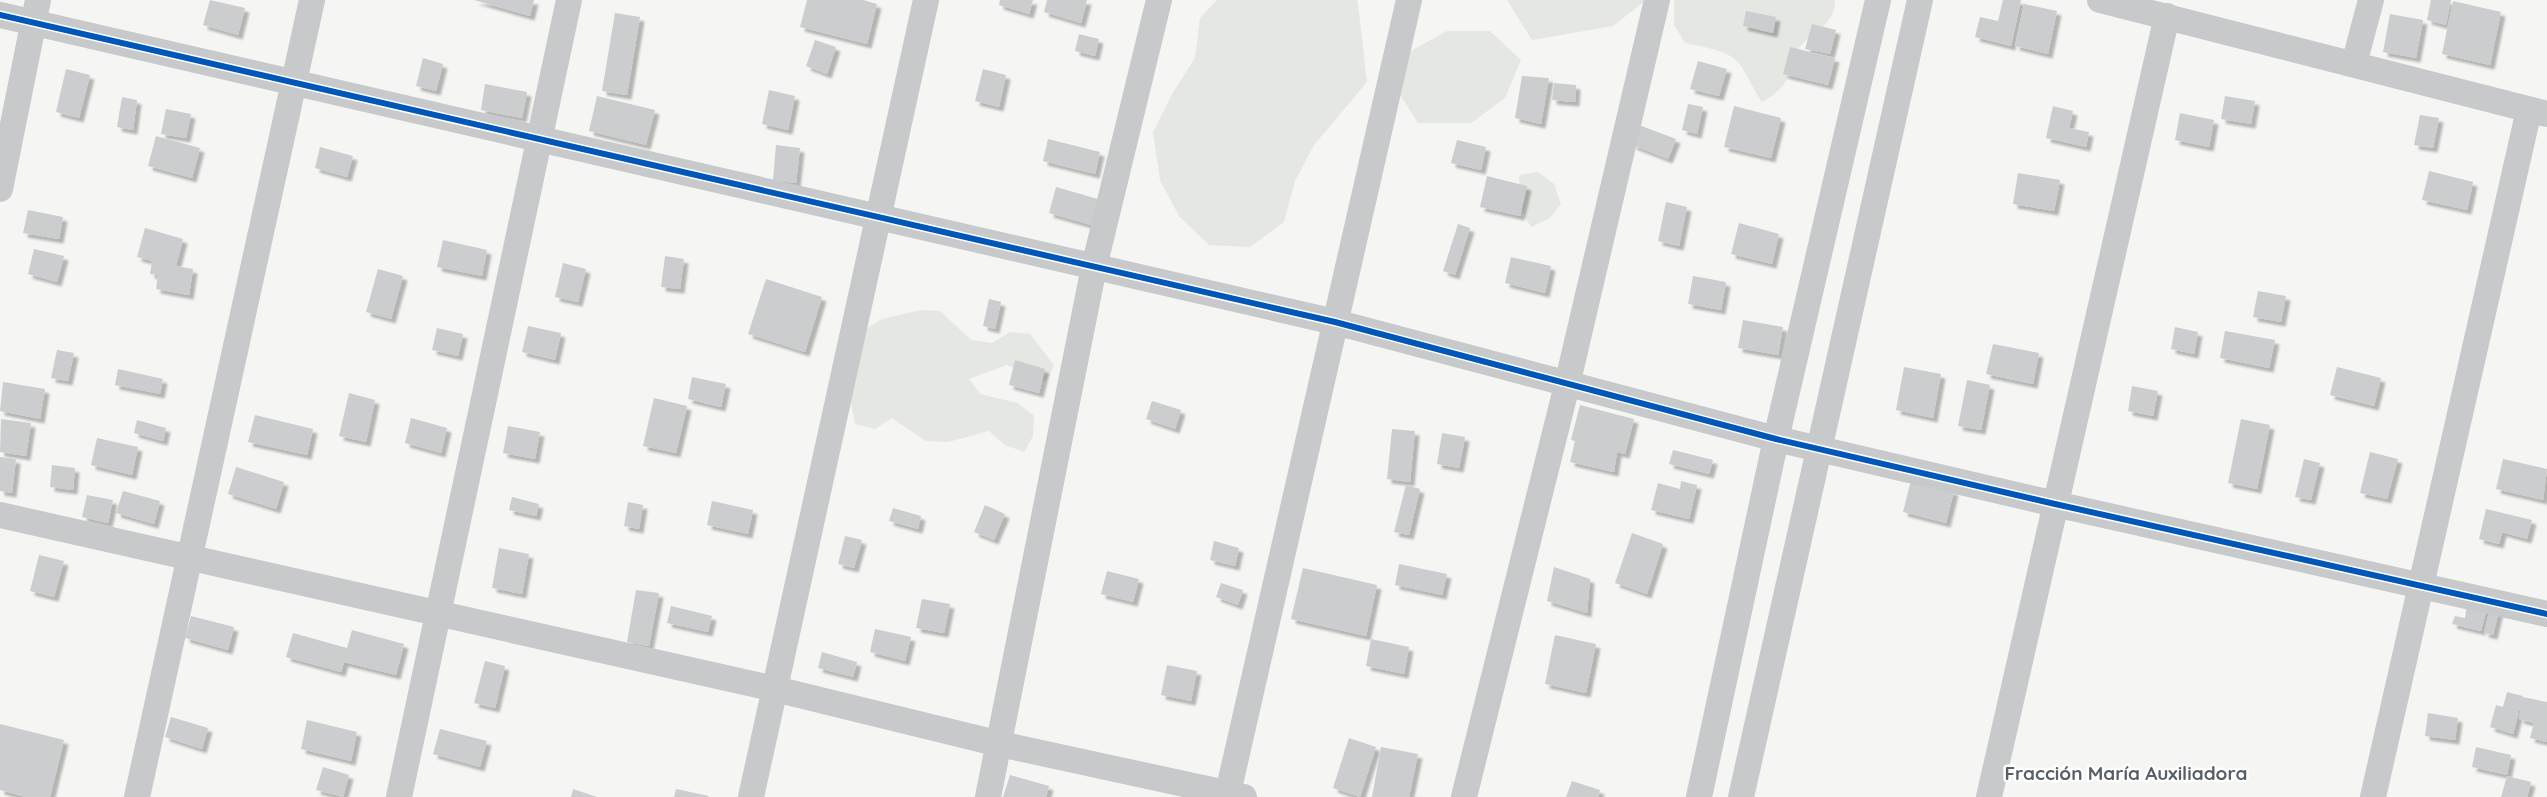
<svg xmlns="http://www.w3.org/2000/svg" width="2547" height="797" viewBox="0 0 2547 797" font-family="Quicksand,sans-serif">
<defs>
<filter id="shadow"><feDropShadow dx="4.5" dy="4.5" stdDeviation="1" flood-color="#0004"/></filter>
</defs>
<rect width="100%" height="100%" fill="#f5f5f4"/>
<path fill="#e4e7e2" d="M 1217,0 L 1357,0 L 1358,4 L 1367,82 L 1314,145 L 1295,181 L 1284,222 L 1250,247 L 1209,245 L 1179,216 L 1160,180 L 1153,132 L 1172,94 L 1195,58 L 1200,18 Z
M 1507,0 L 1646,0 L 1613,26 L 1532,40 Z
M 1674,0 L 1835,0 C 1835,26 1810,33 1797,50 C 1793,55 1793,62 1791,68 C 1787,85 1776,94 1762,102 C 1754,91 1750,80 1743,69 C 1732,49 1705,48 1685,43 L 1674,25 Z
M 1447,31 L 1490,31 L 1521,60 L 1505,98 L 1471,123 L 1418,123 L 1397,90 L 1409,52 Z
M 1538,172 L 1554,184 L 1561,204 L 1549,219 L 1531,227 L 1521,209 L 1519,175 Z
M 921,310 L 940,311 L 971,340 L 992,343 L 1010,332 L 1030,334 L 1054,365 L 1046,382 L 1007,365 L 969,379 L 980,394 L 1018,403 L 1034,416 L 1033,436 L 1024,452 L 1005,445 L 989,431 L 948,442 L 926,441 L 892,418 L 875,429 L 855,424 L 847,383 L 864,330 L 882,319 Z"/>
<path fill="#cbcdce" filter="url(#shadow)" d="M 210,0 L 245,8 L 238,35 L 203,25 Z
M 474,0 L 534,0 L 530,16 Z
M 807,0 L 863,0 L 877,4 L 867,44 L 800,27 Z
M 1000,0 L 1033,0 L 1029,14 L 999,5 Z
M 1047,0 L 1087,0 L 1081,23 L 1044,12 Z
M 2003,0 L 2021,0 L 2011,46 L 1975,37 L 1980,17 L 1998,21 Z
M 2431,0 L 2451,0 L 2446,25 L 2427,20 Z
M 2453,1 L 2501,12 L 2490,65 L 2442,54 Z
M 2024,4 L 2057,11 L 2048,54 L 2015,46 Z
M 1746,11 L 1776,17 L 1773,33 L 1743,26 Z
M 615,13 L 640,17 L 627,95 L 602,91 Z
M 2390,14 L 2423,20 L 2416,58 L 2383,52 Z
M 1812,24 L 1836,30 L 1830,54 L 1805,49 Z
M 1079,34 L 1099,39 L 1095,56 L 1075,51 Z
M 815,40 L 836,47 L 827,74 L 806,66 Z
M 1790,47 L 1835,58 L 1828,85 L 1783,74 Z
M 423,58 L 443,64 L 436,91 L 416,86 Z
M 1698,61 L 1727,69 L 1719,96 L 1690,89 Z
M 66,69 L 90,75 L 79,118 L 56,112 Z
M 983,69 L 1006,75 L 999,107 L 975,101 Z
M 1522,76 L 1549,78 L 1541,124 L 1515,118 Z
M 1554,83 L 1576,85 L 1575,102 L 1552,100 Z
M 485,84 L 527,92 L 522,118 L 481,110 Z
M 769,90 L 795,96 L 788,130 L 762,124 Z
M 597,96 L 655,110 L 646,145 L 589,131 Z
M 2225,96 L 2255,101 L 2251,124 L 2221,119 Z
M 122,97 L 137,100 L 133,130 L 117,127 Z
M 1688,104 L 1703,107 L 1697,134 L 1682,130 Z
M 1734,106 L 1781,118 L 1771,158 L 1724,147 Z
M 2053,106 L 2073,111 L 2069,128 L 2089,132 L 2086,147 L 2046,138 Z
M 166,109 L 191,114 L 186,138 L 161,134 Z
M 2180,113 L 2214,120 L 2209,147 L 2175,140 Z
M 2420,115 L 2439,118 L 2433,148 L 2414,145 Z
M 1639,125 L 1676,139 L 1668,159 L 1632,145 Z
M 156,136 L 200,148 L 192,178 L 148,166 Z
M 1048,139 L 1100,152 L 1095,174 L 1043,161 Z
M 1457,140 L 1486,147 L 1481,170 L 1451,163 Z
M 776,145 L 800,148 L 796,183 L 773,180 Z
M 320,147 L 353,156 L 347,177 L 315,168 Z
M 2429,171 L 2473,182 L 2467,210 L 2422,200 Z
M 2018,173 L 2060,180 L 2054,211 L 2013,204 Z
M 1487,176 L 1527,186 L 1520,216 L 1480,207 Z
M 1056,187 L 1105,201 L 1098,227 L 1049,213 Z
M 1666,202 L 1687,207 L 1679,246 L 1658,241 Z
M 28,210 L 63,217 L 59,239 L 23,233 Z
M 1739,223 L 1779,234 L 1772,264 L 1731,254 Z
M 1458,224 L 1470,228 L 1455,275 L 1443,271 Z
M 145,228 L 183,239 L 176,266 L 193,269 L 189,295 L 156,289 L 158,275 L 150,274 L 152,261 L 137,257 Z
M 443,240 L 487,250 L 482,276 L 437,267 Z
M 34,249 L 64,256 L 57,282 L 28,274 Z
M 665,256 L 684,259 L 680,289 L 661,287 Z
M 1511,257 L 1551,266 L 1545,293 L 1505,283 Z
M 563,263 L 586,269 L 578,302 L 555,297 Z
M 378,269 L 403,276 L 391,319 L 366,312 Z
M 1693,276 L 1726,282 L 1721,310 L 1688,304 Z
M 766,279 L 822,297 L 805,352 L 748,334 Z
M 2258,291 L 2286,296 L 2281,322 L 2253,317 Z
M 989,299 L 1001,302 L 995,329 L 983,326 Z
M 1743,320 L 1783,327 L 1778,355 L 1738,348 Z
M 528,326 L 561,333 L 555,360 L 522,352 Z
M 2175,327 L 2198,332 L 2194,354 L 2171,349 Z
M 437,328 L 463,334 L 458,356 L 432,350 Z
M 2225,331 L 2275,340 L 2269,368 L 2220,358 Z
M 1993,344 L 2039,353 L 2033,384 L 1986,374 Z
M 57,350 L 74,353 L 68,381 L 51,378 Z
M 1015,360 L 1045,369 L 1039,393 L 1009,385 Z
M 1904,367 L 1941,374 L 1933,418 L 1896,410 Z
M 2337,367 L 2381,378 L 2374,406 L 2330,395 Z
M 118,369 L 163,379 L 160,394 L 115,385 Z
M 692,377 L 726,384 L 721,407 L 688,399 Z
M 1967,380 L 1990,385 L 1981,430 L 1958,426 Z
M 3,382 L 45,389 L 40,419 L 0,411 Z
M 2132,386 L 2158,391 L 2153,416 L 2128,411 Z
M 349,393 L 375,400 L 366,442 L 339,436 Z
M 654,398 L 687,406 L 676,453 L 643,446 Z
M 1152,401 L 1181,410 L 1175,429 L 1146,419 Z
M 1580,405 L 1634,419 L 1625,454 L 1617,452 L 1614,472 L 1570,462 L 1575,441 L 1571,440 Z
M 255,415 L 313,429 L 307,455 L 248,442 Z
M 411,418 L 447,428 L 441,453 L 405,443 Z
M 1,419 L 31,423 L 26,456 L 0,452 Z
M 2241,419 L 2270,425 L 2257,489 L 2228,483 Z
M 137,420 L 166,428 L 163,441 L 134,433 Z
M 508,426 L 540,432 L 535,459 L 503,453 Z
M 1392,429 L 1415,431 L 1410,482 L 1387,479 Z
M 1442,433 L 1465,437 L 1459,468 L 1437,464 Z
M 97,438 L 138,447 L 132,475 L 91,465 Z
M 1673,450 L 1713,460 L 1709,474 L 1669,464 Z
M 2370,452 L 2398,459 L 2387,499 L 2360,493 Z
M 0,457 L 16,459 L 12,493 L 0,491 Z
M 2304,459 L 2320,463 L 2311,500 L 2295,497 Z
M 2503,459 L 2547,469 L 2543,500 L 2496,489 Z
M 52,465 L 75,468 L 73,490 L 50,487 Z
M 236,467 L 284,482 L 276,509 L 228,494 Z
M 1911,480 L 1954,491 L 1946,523 L 1903,512 Z
M 1681,481 L 1697,485 L 1689,519 L 1651,510 L 1658,483 L 1680,489 Z
M 1406,485 L 1420,489 L 1409,535 L 1394,532 Z
M 123,491 L 160,501 L 154,524 L 116,513 Z
M 87,495 L 113,500 L 108,523 L 82,517 Z
M 512,497 L 539,504 L 536,516 L 509,510 Z
M 712,501 L 753,510 L 748,534 L 707,525 Z
M 628,502 L 643,505 L 639,529 L 624,526 Z
M 985,505 L 1005,514 L 994,540 L 974,532 Z
M 893,508 L 921,516 L 918,529 L 889,521 Z
M 2486,509 L 2532,520 L 2527,539 L 2502,532 L 2499,544 L 2479,539 Z
M 1632,533 L 1663,544 L 1647,594 L 1615,583 Z
M 845,536 L 862,540 L 854,568 L 838,564 Z
M 1214,541 L 1239,548 L 1235,566 L 1210,560 Z
M 499,548 L 529,554 L 522,594 L 492,588 Z
M 39,555 L 64,561 L 54,597 L 30,591 Z
M 1399,564 L 1447,574 L 1442,595 L 1395,585 Z
M 1554,567 L 1590,579 L 1587,613 L 1547,601 Z
M 1303,568 L 1377,585 L 1366,636 L 1291,619 Z
M 1107,571 L 1139,579 L 1133,602 L 1101,594 Z
M 1221,583 L 1243,590 L 1238,605 L 1216,597 Z
M 636,590 L 659,593 L 649,646 L 627,642 Z
M 922,599 L 950,604 L 944,633 L 916,628 Z
M 2467,604 L 2487,608 L 2481,631 L 2452,624 L 2455,616 L 2465,618 Z
M 671,606 L 712,616 L 708,632 L 667,623 Z
M 2490,608 L 2499,610 L 2493,635 L 2484,633 Z
M 191,616 L 234,627 L 228,650 L 185,638 Z
M 875,629 L 911,637 L 905,661 L 870,652 Z
M 352,630 L 404,644 L 396,675 L 344,662 L 341,672 L 286,657 L 293,633 L 347,648 Z
M 1555,635 L 1596,644 L 1586,693 L 1545,684 Z
M 1371,639 L 1409,647 L 1404,674 L 1366,666 Z
M 822,652 L 857,662 L 853,677 L 818,668 Z
M 485,661 L 505,666 L 495,708 L 474,703 Z
M 1167,665 L 1197,671 L 1191,701 L 1161,695 Z
M 2507,692 L 2523,696 L 2513,734 L 2490,727 L 2496,705 L 2503,707 Z
M 2523,697 L 2547,702 L 2547,742 L 2530,738 L 2534,723 L 2519,719 Z
M 2428,713 L 2458,718 L 2455,740 L 2425,736 Z
M 171,717 L 208,728 L 202,749 L 165,737 Z
M 307,720 L 357,732 L 351,761 L 301,749 Z
M 0,724 L 64,740 L 50,797 L 26,797 L 0,790 Z
M 440,729 L 487,741 L 480,767 L 433,754 Z
M 1349,738 L 1376,747 L 1360,797 L 1333,788 Z
M 1381,747 L 1418,754 L 1409,797 L 1372,797 Z
M 2476,747 L 2511,755 L 2507,775 L 2472,767 Z
M 323,767 L 349,775 L 343,797 L 316,790 Z
M 1010,775 L 1049,786 L 1046,797 L 1003,797 Z
M 2507,776 L 2531,782 L 2527,797 L 2501,797 Z
M 1572,781 L 1600,790 L 1598,797 L 1566,797 Z
M 573,789 L 597,797 L 571,797 Z
M 676,789 L 709,796 L 708,797 L 674,797 Z"/>
<g fill="none" stroke-linecap="round" stroke-linejoin="round">
<path stroke="#c8c9ca" stroke-width="26" d="M 2100,0 L 2547,114
M 0,15 L 1335,322 L 1776,439 L 2055,504 L 2547,614
M 2354,64 L 2371,0
M 0,189 L 38,0
M 0,515 L 775,689 L 1000,744 L 1244,797
M 137,797 L 312,0
M 399,797 L 569,0
M 751,797 L 926,0
M 988,797 L 1094,267 L 1159,0
M 1227,797 L 1409,0
M 1464,797 L 1567,385 L 1657,0
M 1699,797 L 1776,439 L 1878,0
M 1741,797 L 1920,0
M 1989,797 L 2167,16
M 2373,797 L 2529,110"/>
<defs>
<path id="cycleway" d="M 0,15 L 1335,322 L 1776,439 L 2055,504 L 2547,614"/>
</defs>
<use href="#cycleway" stroke="#fff" stroke-width="9"/>
<use href="#cycleway" stroke="#0057b8" stroke-width="6"/>
</g>
<g text-anchor="middle" dominant-baseline="central" stroke-width="5" stroke-linejoin="round" paint-order="stroke">
<g font-size="19" font-weight="bold" fill="#556068" stroke="#fff">
<text x="2126" y="773">Fracción María Auxiliadora</text>
</g>
</g>
</svg>
